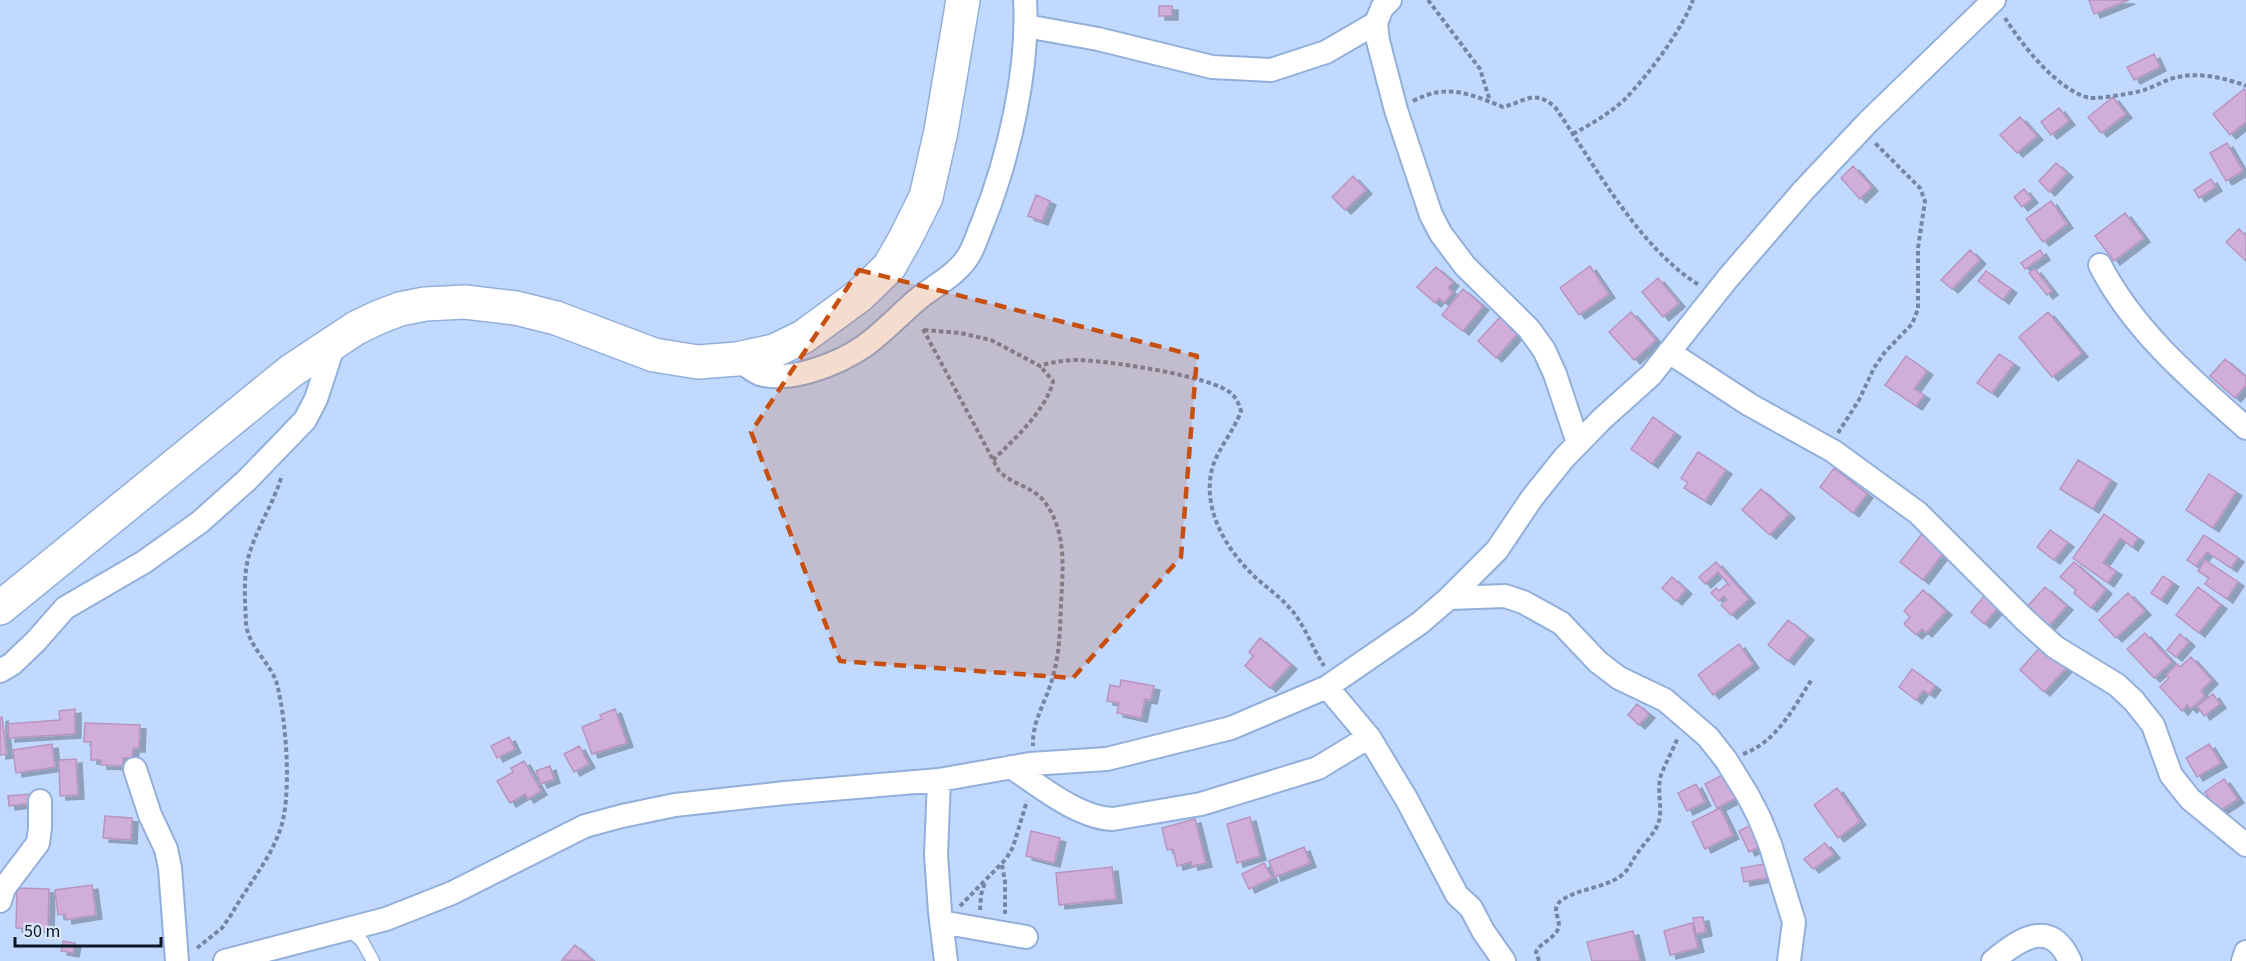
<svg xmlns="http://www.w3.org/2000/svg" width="2246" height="961" viewBox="0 0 2246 961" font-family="'Source Sans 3',sans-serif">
<defs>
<filter id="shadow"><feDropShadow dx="6" dy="4" stdDeviation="0" flood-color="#0004"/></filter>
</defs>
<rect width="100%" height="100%" fill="#c1d9fe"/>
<path fill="#d1aeda" stroke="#b895c0" stroke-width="1.5" filter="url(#shadow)" d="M 2089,0 L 2129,0 L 2094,14 Z
M 1159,6 L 1172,6 L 1172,16 L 1159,16 Z
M 2154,54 L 2160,67 L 2134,80 L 2127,67 Z
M 2244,89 L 2246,92 L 2246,122 L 2230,135 L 2213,114 Z
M 2113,97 L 2126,114 L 2101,133 L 2088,117 Z
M 2059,108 L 2069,121 L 2051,135 L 2041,122 Z
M 2020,117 L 2037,136 L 2017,153 L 2000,135 Z
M 2227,143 L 2243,171 L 2226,181 L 2210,153 Z
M 2056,163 L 2067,173 L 2049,192 L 2039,181 Z
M 1853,166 L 1872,187 L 1860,199 L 1841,178 Z
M 1353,176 L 1366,190 L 1345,210 L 1332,197 Z
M 2211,179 L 2216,187 L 2199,198 L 2194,190 Z
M 2024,189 L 2032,199 L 2022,207 L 2014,197 Z
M 1036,195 L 1050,201 L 1042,221 L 1028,216 Z
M 2051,201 L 2067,224 L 2043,242 L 2026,219 Z
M 2125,213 L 2144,238 L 2114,261 L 2095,236 Z
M 2239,229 L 2246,236 L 2246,261 L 2226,242 Z
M 1970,250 L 1980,260 L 1952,289 L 1941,280 Z
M 2040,250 L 2044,256 L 2025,269 L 2021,263 Z
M 1590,266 L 1609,294 L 1579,315 L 1560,288 Z
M 1436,267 L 1453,282 L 1448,288 L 1453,292 L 1444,303 L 1439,298 L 1435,303 L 1417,287 Z
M 2035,269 L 2052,291 L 2047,295 L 2029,273 Z
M 1986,271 L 2011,289 L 2003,300 L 1978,281 Z
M 1658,278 L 1679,303 L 1663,317 L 1642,292 Z
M 1463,289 L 1483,306 L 1463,331 L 1442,315 Z
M 1631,312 L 1656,340 L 1634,360 L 1609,332 Z
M 2048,312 L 2082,353 L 2052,377 L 2019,337 Z
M 1501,316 L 1519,332 L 1496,358 L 1478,341 Z
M 1999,354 L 2014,364 L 1992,393 L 1977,383 Z
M 1906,356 L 1927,371 L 1914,389 L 1924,395 L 1916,406 L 1885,385 Z
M 2225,359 L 2246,377 L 2246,385 L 2235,398 L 2210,376 Z
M 1653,417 L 1675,433 L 1652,464 L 1631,449 Z
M 1698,452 L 1726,470 L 1705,501 L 1684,488 L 1688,483 L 1681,478 Z
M 2078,460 L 2111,480 L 2093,509 L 2060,489 Z
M 1834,468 L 1867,494 L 1853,513 L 1820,487 Z
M 2209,474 L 2236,492 L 2213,528 L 2186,510 Z
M 1761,489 L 1789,514 L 1770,535 L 1742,510 Z
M 2104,514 L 2138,538 L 2132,547 L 2120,538 L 2103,563 L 2116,571 L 2108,583 L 2073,558 Z
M 1925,530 L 1948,547 L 1923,580 L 1900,562 Z
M 2050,530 L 2068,543 L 2054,560 L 2037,547 Z
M 2204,535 L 2238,558 L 2231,568 L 2207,552 L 2196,566 L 2187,560 Z
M 2205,560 L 2238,582 L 2227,599 L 2205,584 L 2209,578 L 2198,571 Z
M 1716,562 L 1749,599 L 1731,615 L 1721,605 L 1727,600 L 1724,596 L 1719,601 L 1711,593 L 1716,588 L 1719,591 L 1727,584 L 1730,586 L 1718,572 L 1705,584 L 1699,577 Z
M 2074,562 L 2106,590 L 2091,608 L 2074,593 L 2076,590 L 2060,577 Z
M 2163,576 L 2173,583 L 2161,600 L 2151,593 Z
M 1672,577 L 1686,590 L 1676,601 L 1662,588 Z
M 2045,587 L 2067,606 L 2047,628 L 2025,609 Z
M 2198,587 L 2221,605 L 2199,633 L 2176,615 Z
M 1923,590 L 1946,611 L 1926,633 L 1922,629 L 1916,635 L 1904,624 L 1910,617 L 1904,611 Z
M 2128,593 L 2145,611 L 2116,638 L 2099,620 Z
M 1986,594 L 2000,606 L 1984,624 L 1971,612 Z
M 1788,620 L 1808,636 L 1788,661 L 1768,645 Z
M 2145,633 L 2172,662 L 2154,678 L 2127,649 Z
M 2180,634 L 2189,642 L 2176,657 L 2167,650 Z
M 1260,638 L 1291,665 L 1270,688 L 1245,666 L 1253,656 L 1249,652 Z
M 1739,644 L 1753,664 L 1713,695 L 1698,675 Z
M 2043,644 L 2068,666 L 2044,692 L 2020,670 Z
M 2191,657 L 2212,680 L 2201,691 L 2205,696 L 2191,709 L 2187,705 L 2182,711 L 2160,687 L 2169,678 L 2166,675 L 2177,664 L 2180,667 Z
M 1912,669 L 1935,686 L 1929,694 L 1923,690 L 1916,700 L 1899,687 Z
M 1121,680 L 1154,686 L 1151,700 L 1145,699 L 1141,718 L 1117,713 L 1119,703 L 1107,701 L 1110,685 L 1120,687 Z
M 2213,694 L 2220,704 L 2204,716 L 2197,706 Z
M 1637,704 L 1649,714 L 1639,725 L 1628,715 Z
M 75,709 L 75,734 L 9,738 L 8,724 L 60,720 L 59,711 Z
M 615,709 L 627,743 L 592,754 L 582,727 L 602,719 L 600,715 Z
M 2,717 L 7,754 L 0,755 L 0,718 Z
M 85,723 L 140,725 L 139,748 L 133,748 L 132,758 L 123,758 L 123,766 L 101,765 L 101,760 L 91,760 L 91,742 L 84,742 Z
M 509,737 L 515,749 L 497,758 L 491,746 Z
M 52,744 L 55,767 L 16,773 L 13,750 Z
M 2209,744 L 2221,763 L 2197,777 L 2186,758 Z
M 579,746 L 589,764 L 574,772 L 564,754 Z
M 76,759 L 78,795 L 60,796 L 59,760 Z
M 524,761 L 541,791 L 528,799 L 525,794 L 510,803 L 497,781 L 513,772 L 511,768 Z
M 550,766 L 554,779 L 541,784 L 536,771 Z
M 1728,772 L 1740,796 L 1717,808 L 1705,784 Z
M 2224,779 L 2238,799 L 2218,812 L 2205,792 Z
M 1696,784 L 1705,802 L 1687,811 L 1678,793 Z
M 1837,788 L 1860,821 L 1838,838 L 1814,805 Z
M 31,794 L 32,803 L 9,806 L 8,796 Z
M 1720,808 L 1733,835 L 1705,849 L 1692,822 Z
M 105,816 L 132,818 L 131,840 L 103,838 Z
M 1250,817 L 1260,856 L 1237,863 L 1227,824 Z
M 1195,819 L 1206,863 L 1192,866 L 1191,862 L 1177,866 L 1173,849 L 1167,850 L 1162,828 Z
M 1757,822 L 1767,843 L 1749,852 L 1739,831 Z
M 1031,831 L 1060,838 L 1054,863 L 1026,856 Z
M 1825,843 L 1834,854 L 1813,869 L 1804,859 Z
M 1304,847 L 1310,863 L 1275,877 L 1269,861 Z
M 1264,863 L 1272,878 L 1249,889 L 1242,874 Z
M 1769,863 L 1772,877 L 1744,882 L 1741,868 Z
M 1112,867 L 1116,899 L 1059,905 L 1056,873 Z
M 92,885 L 96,915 L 66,920 L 65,914 L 58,915 L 55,890 Z
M 17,888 L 49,889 L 48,929 L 16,928 Z
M 1703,917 L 1706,932 L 1696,934 L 1693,918 Z
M 1692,923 L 1698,948 L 1670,955 L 1664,931 Z
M 1633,931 L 1640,961 L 1592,961 L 1587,942 Z
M 63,941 L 75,943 L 73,953 L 61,951 Z
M 575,945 L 593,961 L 562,960 Z"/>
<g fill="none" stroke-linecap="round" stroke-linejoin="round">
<defs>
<path id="service" d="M 347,928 L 362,941 L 373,961"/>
<path id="minor" d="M 1390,0 L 1382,8 L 1376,23 L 1378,41 L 1396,110 L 1431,215 L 1441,234 L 1465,266 L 1529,329 L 1544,350 L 1555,374 L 1578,443
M 1026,26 L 1098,39 L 1212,67 L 1271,70 L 1326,52 L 1376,23
M 2100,265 C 2133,330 2192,380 2246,428
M 1669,352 L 1750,405 L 1833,451 L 1918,513 L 2025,620 L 2055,647 L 2117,685 L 2134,701 L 2153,725 L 2171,775 L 2190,799 L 2246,845
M 737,359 C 744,363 752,371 760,374 C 790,383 838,364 863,347 C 883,333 899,315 918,299 C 935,285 957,275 969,255 C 975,245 978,233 983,222 C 1009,157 1029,69 1025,0
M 1449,598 L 1505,596 L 1523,602 L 1561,623 L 1598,662 L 1619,678 L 1665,700 L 1708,737 L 1726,760 L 1747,794 L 1759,817 L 1770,844 L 1794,922 L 1789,961
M 0,671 L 12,664 L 36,641 L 65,608 L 144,562 L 200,522 L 247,480 L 305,420 L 316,399 L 335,341
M 1327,687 L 1369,737 L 1407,800 L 1457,895 L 1471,908 L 1483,931 L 1504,961
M 1011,767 C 1040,786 1078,818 1113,819 L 1201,804 L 1318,768 L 1369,737
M 135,769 L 150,815 L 166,849 L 170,868 L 177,961
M 939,780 L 936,855 L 940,912 L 946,961
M 0,901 L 4,888 L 38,843 L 40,828 L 40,801
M 941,922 L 1026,937
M 225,961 L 386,919 L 452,893 L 585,826 L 622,816 L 675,805 L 785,793 L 939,780 L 1030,764 L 1107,759 L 1231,728 L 1327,687 L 1420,623 L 1449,598 L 1497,550 L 1532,498 L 1564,458 L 1602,419 L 1651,375 L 1728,278 L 1803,191 L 1868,122 L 1994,0
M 1993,961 C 2020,938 2051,918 2070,961
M 2243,961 L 2246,952"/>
<path id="trunk" d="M 0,608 L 291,371 L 356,328 L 379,317 L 400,309 L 425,304 L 465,302 L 516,308 L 556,318 L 654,355 L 698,362 L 737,359 L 774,351 L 803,337 L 859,296 L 889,267 L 905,239 L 926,197 L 941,131 L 963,0"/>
</defs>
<use href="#service" stroke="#92afdb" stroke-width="15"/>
<use href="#minor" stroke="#92afdb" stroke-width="26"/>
<use href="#trunk" stroke="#92afdb" stroke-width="36"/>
<path stroke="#7486a3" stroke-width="4" stroke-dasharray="4.5 3" stroke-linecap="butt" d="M 1428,0 L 1480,69 L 1490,101
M 2005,18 C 2022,45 2058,91 2090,98 C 2098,99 2136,93 2144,90 C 2156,86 2167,79 2178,77 C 2199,72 2226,78 2246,86
M 1413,101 C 1447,83 1470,94 1503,107 C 1526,101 1534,89 1555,107 C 1595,165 1638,247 1699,285
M 1573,134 C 1591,124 1609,114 1624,100 C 1647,77 1682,30 1693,0
M 923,329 L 999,471 C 1012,485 1032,486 1044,501 C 1067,531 1063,569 1061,603 C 1060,628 1060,652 1053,676 C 1047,701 1032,719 1033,746
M 924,330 L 960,333 L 991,340 L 1040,366 C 1051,362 1061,361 1072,360 C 1100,359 1214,376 1232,394 C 1237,399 1239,405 1241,411 C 1234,431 1217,450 1212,469 C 1202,509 1226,549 1254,576 C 1267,588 1283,599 1294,613 C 1306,629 1313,649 1324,666
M 1838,433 L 1859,400 L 1874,368 L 1885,352 L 1912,324 L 1918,309 L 1918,248 L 1925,201 L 1920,188 L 1875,143
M 993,460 C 1014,440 1047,409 1053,381 L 1040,366
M 1743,754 C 1777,742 1794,707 1812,679
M 1002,865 L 1005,881 L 1005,914
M 960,906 L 1006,859 L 1013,847 L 1027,801
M 980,910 L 981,895 L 985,882
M 197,948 L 222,928 L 231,915 C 246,888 268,862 279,833 C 293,799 286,719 277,684 C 271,663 248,647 246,623 C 245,602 243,575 249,555 C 257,527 274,503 282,475
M 1539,961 L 1536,952 C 1541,942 1554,939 1558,929 C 1562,918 1549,909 1562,900 C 1579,888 1611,887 1624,873 C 1630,868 1632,860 1637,854 C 1645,841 1659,831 1660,815 C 1661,801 1657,789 1661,775 C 1666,762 1673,750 1678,737"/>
<use href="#service" stroke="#fff" stroke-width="12"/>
<use href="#minor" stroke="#fff" stroke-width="22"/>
<use href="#trunk" stroke="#fff" stroke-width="33"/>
</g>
<path fill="#c74f10" fill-opacity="0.2" stroke="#c74f10" stroke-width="4.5" stroke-dasharray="12 8" stroke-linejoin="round" d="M 859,270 L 1197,356 L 1181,557 L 1073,678 L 840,661 L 751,432 Z"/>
<path d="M15 937v9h146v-9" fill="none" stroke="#0c1627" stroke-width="3"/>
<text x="24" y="937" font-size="18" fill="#0c1627" stroke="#dae6f9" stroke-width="4.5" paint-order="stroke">50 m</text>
</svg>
